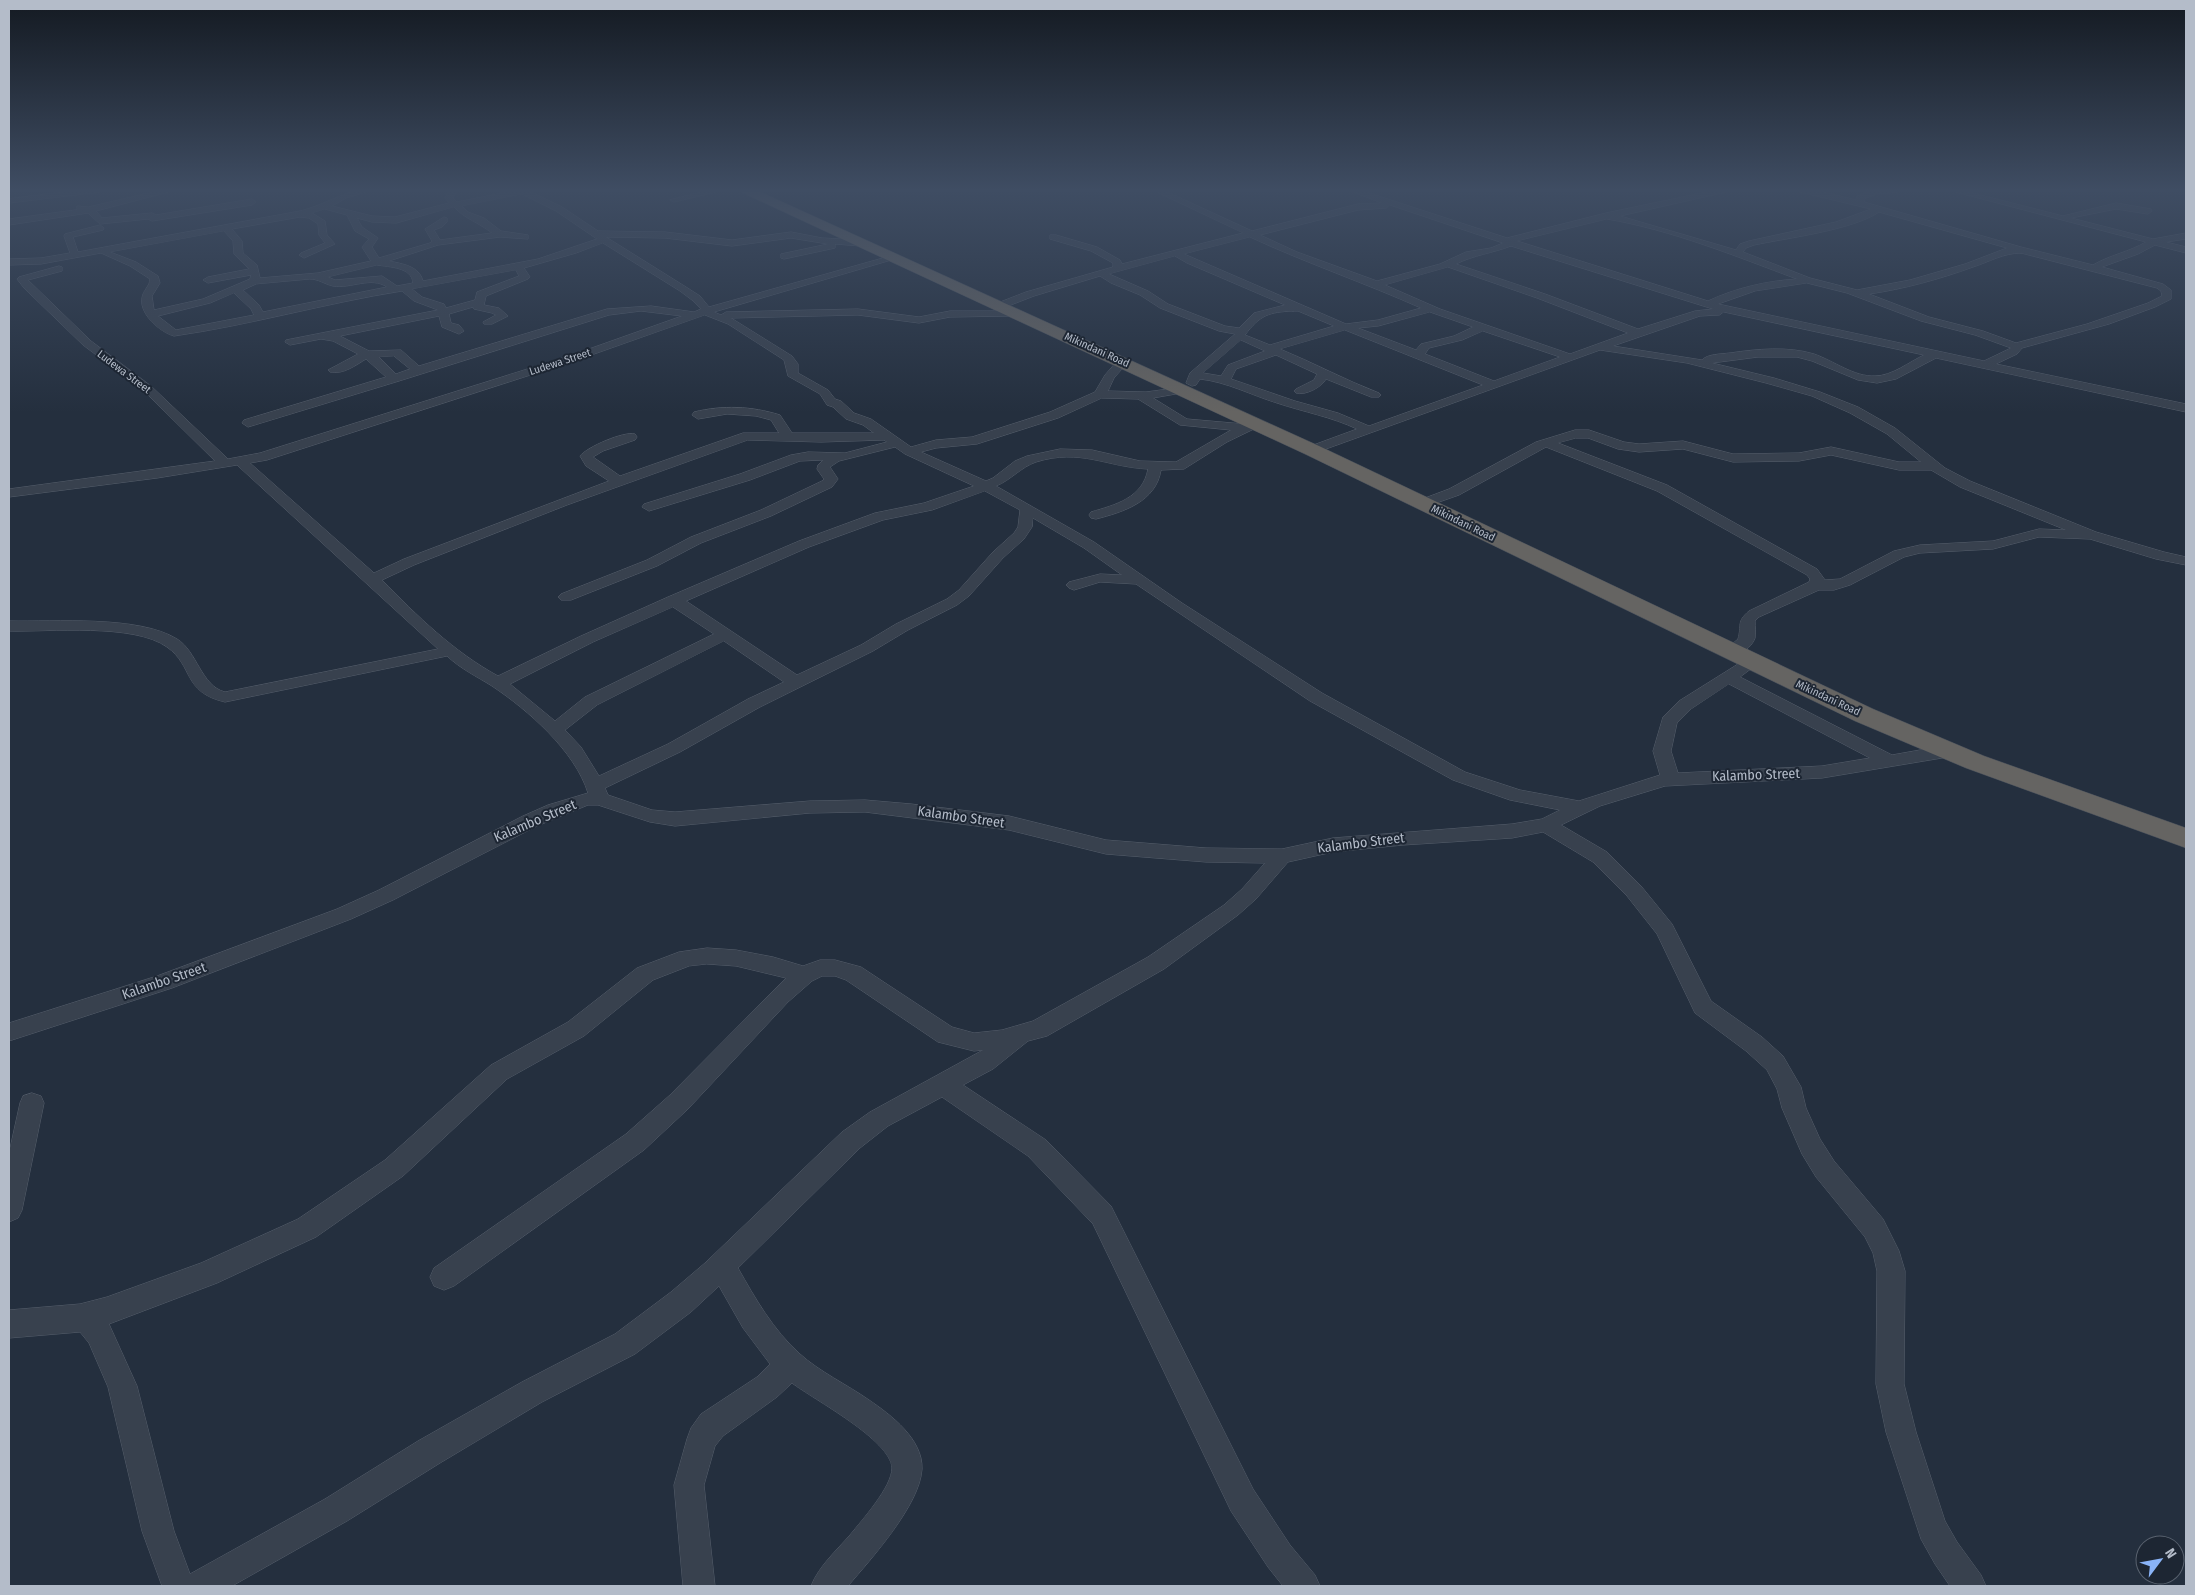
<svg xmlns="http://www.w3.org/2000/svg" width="2195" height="1595" viewBox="0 0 2195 1595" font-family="'Fira Sans Condensed',sans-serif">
<rect width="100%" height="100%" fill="#242f3e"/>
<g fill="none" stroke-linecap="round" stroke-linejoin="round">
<defs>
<path id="minor" d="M 81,190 L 104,190 L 100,192 L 9,203 L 9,199 Z
M 162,190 L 176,190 L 96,211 L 102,218 L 152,213 L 156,215 L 252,199 L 256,202 L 252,205 L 152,221 L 148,219 L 100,224 L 88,213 L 9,225 L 9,219 L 75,210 L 77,210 L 77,206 L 88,207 Z
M 359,190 L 372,190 L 346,198 L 332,206 L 372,216 L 395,217 L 449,203 L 445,198 L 449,190 L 457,190 L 453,198 L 457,202 L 517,190 L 527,190 L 562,207 L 598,231 L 665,232 L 732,240 L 791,232 L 822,238 L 861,240 L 866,243 L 861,246 L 835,244 L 835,248 L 784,259 L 781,258 L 781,254 L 828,244 L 791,238 L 732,246 L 665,238 L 606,237 L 686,287 L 700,296 L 709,307 L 890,256 L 893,255 L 898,258 L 714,312 L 721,315 L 726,312 L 858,309 L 919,317 L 950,311 L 1016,311 L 1016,315 L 1012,316 L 950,317 L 919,323 L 858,315 L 731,318 L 792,356 L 798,364 L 798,373 L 828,390 L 835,399 L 841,401 L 854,413 L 871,419 L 911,447 L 936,440 L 972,437 L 1050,412 L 1095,392 L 1105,375 L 1118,360 L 1122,359 L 1128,362 L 1114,378 L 1108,391 L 1146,392 L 1183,387 L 1189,390 L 1187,392 L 1153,398 L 1187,419 L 1244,424 L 1254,420 L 1258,421 L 1260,424 L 1258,427 L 1227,442 L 1184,469 L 1161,470 C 1156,502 1123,512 1096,519 L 1091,518 L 1089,515 L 1091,512 C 1115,505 1143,498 1148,469 C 1106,467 1081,448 1036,462 C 1021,467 1011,480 996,486 L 1094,542 L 1182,603 L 1322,693 L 1465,772 L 1520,790 L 1579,801 L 1660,775 L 1653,751 L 1663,717 L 1679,701 L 1746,659 L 1758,659 L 1760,662 L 1740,677 L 1892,755 L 1948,745 L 1954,747 L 1957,751 L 1954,755 L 1948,757 L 1822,778 L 1665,786 L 1600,806 L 1561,825 L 1607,852 L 1641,886 L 1672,924 L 1711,1001 L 1762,1037 L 1783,1056 L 1801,1087 L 1806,1108 L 1820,1139 L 1834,1161 L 1883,1219 L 1899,1251 L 1905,1271 L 1904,1384 L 1916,1432 L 1945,1521 L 1957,1542 L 1981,1575 L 1986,1586 L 1950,1586 L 1935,1564 L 1921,1539 L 1886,1432 L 1876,1384 L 1877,1271 L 1873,1253 L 1865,1237 L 1816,1177 L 1802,1154 L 1782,1108 L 1777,1089 L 1767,1070 L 1746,1051 L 1695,1013 L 1657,934 L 1627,896 L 1593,862 L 1543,832 L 1512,838 L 1403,845 L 1333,852 L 1288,862 L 1256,899 L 1238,915 L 1164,969 L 1047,1036 L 1028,1041 L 993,1069 L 963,1085 L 1046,1140 L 1111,1206 L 1253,1489 L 1290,1545 L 1315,1575 L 1320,1586 L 1283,1586 L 1268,1567 L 1231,1511 L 1093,1224 L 1028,1156 L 942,1097 L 888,1126 L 860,1148 L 738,1268 C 755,1298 773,1330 800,1354 C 820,1372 846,1384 869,1400 C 891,1415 923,1439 922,1469 C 920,1505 871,1559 848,1586 L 811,1586 C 819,1566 836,1551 850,1535 C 862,1520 892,1487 892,1468 C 891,1440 813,1399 792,1383 L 777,1397 L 723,1436 L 715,1446 L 704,1485 L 715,1586 L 683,1586 L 674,1485 L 687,1439 L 691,1428 L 701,1414 L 757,1377 L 770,1364 L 743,1328 L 719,1286 L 691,1312 L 635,1354 L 542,1402 L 440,1463 L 347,1521 L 232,1586 L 162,1586 L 142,1531 L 108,1387 L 89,1343 L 80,1332 L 9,1338 L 9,1310 L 80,1304 L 107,1297 L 201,1263 L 298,1219 L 385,1160 L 491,1065 L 568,1022 L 637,968 L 679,952 L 707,948 L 736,950 L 773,957 L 803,966 L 820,960 L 835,960 L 861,967 L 952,1027 L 974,1033 L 1002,1030 L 1033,1021 L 1148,957 L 1224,905 L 1242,889 L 1265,863 L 1206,862 L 1106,854 L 1009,830 L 865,812 L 810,813 L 675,826 L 650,822 L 598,805 L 588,805 L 537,826 L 393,900 L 351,919 L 172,988 L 9,1041 L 9,1023 L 157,976 L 337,909 L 379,890 L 523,816 L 548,805 L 588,793 C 575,751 528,710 492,686 C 476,676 461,669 447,656 L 225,702 C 182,692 194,666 167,647 C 134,623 49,632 9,631 L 9,621 C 55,622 138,615 177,639 C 197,651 201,686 225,692 L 438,649 L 237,465 L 157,478 L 9,497 L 9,489 L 215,461 L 143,390 L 83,345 L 24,288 L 17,279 L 19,277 L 59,266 L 62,267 L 62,271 L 28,280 L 91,341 L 151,386 L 228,459 L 260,453 L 572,355 L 682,316 L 641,311 L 609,315 L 399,381 L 248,427 L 242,423 L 244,420 L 386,377 L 366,359 C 356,365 343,375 330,372 L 328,370 L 358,354 L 333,341 L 321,339 L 290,345 L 285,342 L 286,340 L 438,310 L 414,301 L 402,291 C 326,303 251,325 174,336 C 160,332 139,314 142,298 C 143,290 150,286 150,279 L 130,266 L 101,253 L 41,264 L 9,265 L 9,259 L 41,258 L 70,253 L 64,236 L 65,234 L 100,225 L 104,228 L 103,230 L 73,237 L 78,252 L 300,211 C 321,206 338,195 359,190 ZM 522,194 L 556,211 L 597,239 L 538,259 L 423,281 C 419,266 403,264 389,261 L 438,245 L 500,237 L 528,239 L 528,235 L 501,231 L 484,218 L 468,212 L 462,206 ZM 454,207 C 465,219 478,222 492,233 L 440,240 L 434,230 L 442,227 L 447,222 L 447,218 L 444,217 L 425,229 L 432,241 L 430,243 L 379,258 L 372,247 L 378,238 L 362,227 L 357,218 L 372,222 L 396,223 ZM 325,209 L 347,215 L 355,231 L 369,239 L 362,247 L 371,261 L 318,273 L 260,278 L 257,265 L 243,253 L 242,241 L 232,229 L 300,217 L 309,218 L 318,224 L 319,235 L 325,243 L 301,253 L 299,255 L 304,258 L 335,244 L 327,235 L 325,221 L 312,213 ZM 224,231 L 233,241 L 234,254 L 249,269 L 208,277 L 203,280 L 208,283 L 251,275 L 250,279 L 203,299 L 154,310 L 152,296 L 160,283 L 158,276 L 136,262 L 110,252 ZM 603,243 L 680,291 L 692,300 L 701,309 L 694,312 L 651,306 L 607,309 L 419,366 L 401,350 L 369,351 L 340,336 L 439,316 L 442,327 L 459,334 L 464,331 L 459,325 L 451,323 L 449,314 L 473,307 L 474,309 L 492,313 L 496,315 L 483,322 L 484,324 L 492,324 L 508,316 L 499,308 L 484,305 L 486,296 L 528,279 L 530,277 L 524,268 L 576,253 ZM 377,265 C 389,267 412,267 413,283 L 397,286 L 382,276 L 335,280 L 328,277 ZM 516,270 L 519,276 L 477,292 L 475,300 L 446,308 L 444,304 L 422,297 L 412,289 ZM 310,279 C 319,279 324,284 333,286 C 351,289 371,276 387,287 L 263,312 L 259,305 L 243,290 L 256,284 ZM 234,293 L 251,309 L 254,315 L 176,330 L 158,316 L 210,303 ZM 705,315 L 728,324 L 784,360 L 788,376 L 820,394 L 827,405 L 833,407 L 846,419 L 863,425 L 874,433 L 792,433 L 780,415 C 751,406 723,405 694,412 L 692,415 L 698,419 L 727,414 L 756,416 L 771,420 L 779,433 L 743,433 L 620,476 L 593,457 L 603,451 L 635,440 L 637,437 L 635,434 C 624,431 587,447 580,456 L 586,466 L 609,481 L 404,559 L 374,573 L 250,463 L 267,460 L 580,359 ZM 394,356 L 410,369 L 396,374 L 379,357 ZM 1102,398 L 1138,399 L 1180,425 L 1231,430 L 1176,462 L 1140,461 L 1092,450 L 1060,449 L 1027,456 L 1015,461 L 993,478 L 986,481 L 921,452 L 936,448 L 977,444 L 1058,418 ZM 748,440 L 821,442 L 884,440 L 887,442 L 845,453 L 808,452 L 791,455 L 740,474 L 644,504 L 642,507 L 649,511 L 750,480 L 800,461 L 823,460 L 818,465 L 817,469 L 824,479 L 822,481 L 761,510 L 691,537 L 647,560 L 561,594 L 558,597 L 561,600 L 571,600 L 657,566 L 701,543 L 771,516 L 832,487 L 838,479 L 830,467 L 839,461 L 895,447 L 905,454 L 974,486 L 924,503 L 875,513 L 799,541 L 668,597 L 581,636 L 498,676 C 454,652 417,616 382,580 L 414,565 L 567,505 ZM 985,491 L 1020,510 L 1018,527 L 1014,533 L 993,552 L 959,590 L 947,599 L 896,624 L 861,645 L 797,675 L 686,601 L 809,547 L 883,520 L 932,510 ZM 1033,518 L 1084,548 L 1122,575 L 1100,574 L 1069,582 L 1066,585 L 1069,588 L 1074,590 L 1100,582 L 1136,584 L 1310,701 L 1453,780 L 1510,800 L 1560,810 L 1542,819 L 1512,824 L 1333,838 L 1282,849 L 1206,848 L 1106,840 L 1009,816 L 911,804 L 865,800 L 810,801 L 675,812 L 652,810 L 608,795 L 605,788 L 680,752 L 760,707 L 873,651 L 908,630 L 957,605 L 969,596 L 1003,558 L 1024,539 L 1032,527 ZM 673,607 L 714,634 L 585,697 L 555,721 L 510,684 L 593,642 ZM 724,641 L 784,682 L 748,699 L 668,744 L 599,776 L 581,747 L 565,730 L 597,705 ZM 1729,684 L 1870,758 L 1822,766 L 1678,773 L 1671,751 L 1677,723 L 1691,709 ZM 707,964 L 736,966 L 786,978 L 670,1095 L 626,1134 L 434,1268 L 430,1277 L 434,1286 L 444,1290 L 454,1286 L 644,1150 L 688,1109 L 788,1002 L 812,981 L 822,976 L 835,976 L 846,980 L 938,1042 L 974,1051 L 983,1050 L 870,1112 L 842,1132 L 705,1263 L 671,1292 L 615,1334 L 522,1382 L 418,1441 L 325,1499 L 190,1574 L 174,1531 L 137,1386 L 109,1324 L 217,1283 L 316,1237 L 403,1176 L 507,1079 L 584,1036 L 653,980 L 689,966 Z
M 710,190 L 724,190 L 674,202 L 670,200 Z
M 1153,190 L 1163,190 L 1252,231 L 1358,204 L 1382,203 L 1348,190 L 1360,190 L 1507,238 L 1606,213 L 1716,190 L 1730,190 L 1726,192 L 1620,216 L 1736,250 L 1740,244 L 1749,241 L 1836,222 L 1871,209 L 1800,192 L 1799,190 L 1815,190 L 1856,200 L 1857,196 L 1873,190 L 1901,190 L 1897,192 L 1876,194 L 1864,199 L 1864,202 L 2021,247 L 2093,265 C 2110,255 2129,252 2146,242 L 1948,190 L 1961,190 L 2063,216 L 2116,203 L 2151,209 L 2152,211 L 2148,214 L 2116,209 L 2071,218 L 2153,239 L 2186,233 L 2186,239 L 2166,242 L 2186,247 L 2186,253 L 2155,245 L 2138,254 L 2102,267 L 2163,284 L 2171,290 L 2171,299 L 2155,307 L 2109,324 L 2022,348 L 2017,354 L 1996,364 L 2186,404 L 2186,412 L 1936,358 L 1896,379 L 1877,383 L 1858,380 L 1812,361 L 1797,357 L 1758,357 L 1712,363 L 1774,378 L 1820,392 L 1858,407 L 1895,428 L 1945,468 L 1970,481 L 2096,532 L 2164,552 L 2186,557 L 2186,565 L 2156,559 L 2090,539 L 2039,537 L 1993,549 L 1920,553 L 1904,557 L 1850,585 L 1834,590 L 1819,590 L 1759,617 L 1755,621 C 1755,627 1756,633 1755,638 C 1751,649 1737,658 1725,655 L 1723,652 L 1738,639 C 1742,625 1736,622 1749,611 L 1809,582 L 1810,579 L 1807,575 L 1657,491 L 1546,447 L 1459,495 L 1422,508 L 1415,504 L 1417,501 L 1449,489 L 1536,442 L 1575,430 L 1589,430 L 1624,442 L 1639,444 L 1683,441 L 1733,454 L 1799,453 L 1831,447 L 1899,462 L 1921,462 L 1887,434 L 1850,413 L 1812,396 L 1766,383 L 1687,363 L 1600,350 L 1312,454 L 1306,450 L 1308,447 L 1357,429 C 1332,417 1304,412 1277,403 C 1251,395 1227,382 1200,379 L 1196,385 L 1192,386 L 1186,383 L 1190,373 L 1235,334 L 1219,331 L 1160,308 L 1140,295 L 1111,283 L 1100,276 L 1034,296 L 1003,308 L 995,308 L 995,304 L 1026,292 L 1113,267 L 1113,263 L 1091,251 L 1050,239 L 1050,235 L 1056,235 L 1097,247 L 1120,260 L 1122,264 L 1243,233 ZM 1390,205 L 1503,243 L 1491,248 L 1466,252 L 1440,264 L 1377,281 L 1297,252 L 1260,235 L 1358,210 L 1386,208 ZM 1879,212 L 2007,248 L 1965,264 L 1910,280 L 1857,290 L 1810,278 L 1743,252 L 1746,248 L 1754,245 C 1787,238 1853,230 1879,212 ZM 1607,219 C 1672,230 1735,256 1797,279 C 1766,281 1736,288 1708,301 L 1517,241 ZM 1250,237 C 1306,263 1365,283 1421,308 L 1378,320 L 1346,324 L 1184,254 ZM 1511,246 L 1713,309 L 1695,311 L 1638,329 L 1545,294 L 1456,264 C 1474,255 1493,253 1511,246 ZM 2021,253 L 2157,288 L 2161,291 L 2162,296 L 2148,303 L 2087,324 L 2016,343 L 1983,331 L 1929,317 L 1869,294 C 1904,289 1940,279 1973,267 C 1989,262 2003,253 2021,253 ZM 1175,256 L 1187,263 L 1285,305 L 1254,313 L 1239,328 L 1225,326 L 1168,304 L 1148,291 L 1109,274 ZM 1448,267 L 1537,298 L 1628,333 L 1570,354 L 1440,309 L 1385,285 ZM 1807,283 L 1847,293 L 1921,321 L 1975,335 L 2011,348 L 1984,361 L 1718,304 L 1755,291 ZM 1293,311 L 1298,311 L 1334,326 L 1270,345 L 1245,335 C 1260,315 1269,312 1293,311 ZM 1430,312 L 1473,327 L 1454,336 L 1421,344 L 1416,350 L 1358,328 L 1378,326 ZM 1724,312 L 1924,355 C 1909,362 1892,376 1875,376 C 1854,377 1834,361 1814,354 C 1788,346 1757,349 1730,353 C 1722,354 1707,354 1702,360 L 1613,346 L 1700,316 L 1719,315 ZM 1345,330 L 1483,385 L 1369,426 L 1338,413 L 1295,401 L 1231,379 L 1236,369 L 1276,355 L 1317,374 L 1314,380 L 1296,389 L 1294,391 L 1296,393 C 1305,396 1322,387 1326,379 L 1371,397 L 1379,397 L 1381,395 L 1379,393 C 1345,380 1314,363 1280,349 ZM 1483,331 L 1560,357 L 1494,381 L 1425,354 L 1429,348 L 1462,340 ZM 1241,340 L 1265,351 L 1228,365 L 1221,376 L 1203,373 ZM 1576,438 L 1588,438 L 1618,449 L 1639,452 L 1683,449 L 1733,462 L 1799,461 L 1831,455 L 1899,470 L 1931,470 L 1960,487 L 2066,530 L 2039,529 L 1993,541 L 1920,545 L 1894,551 L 1840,579 L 1825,580 L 1817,569 L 1667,485 L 1558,443 Z
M 32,1093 L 41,1096 L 44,1103 L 22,1210 L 18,1218 L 9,1222 L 9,1153 L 20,1103 L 23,1096 Z"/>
<path id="trunk" d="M 741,190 L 756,190 L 1319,446 L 1873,709 L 1984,756 L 2186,828 L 2186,848 L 1966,768 L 1855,721 L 1305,454 L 743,193 Z"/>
</defs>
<use href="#minor" stroke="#565f6c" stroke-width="1"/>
<use href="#trunk" stroke="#434c59" stroke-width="1"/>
<use href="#minor" fill="#38414e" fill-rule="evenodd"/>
<use href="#trunk" fill="#656462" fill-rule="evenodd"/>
</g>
<linearGradient id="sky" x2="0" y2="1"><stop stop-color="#141a22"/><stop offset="0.46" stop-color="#3f4d63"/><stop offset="1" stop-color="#3f4d63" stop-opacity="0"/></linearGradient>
<rect width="2195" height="413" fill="url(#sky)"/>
<g text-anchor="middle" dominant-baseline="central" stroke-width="4" stroke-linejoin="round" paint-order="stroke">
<g font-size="11" fill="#b4bcc9" stroke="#1d2633">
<text transform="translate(1097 350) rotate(24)">Mikindani Road</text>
<text transform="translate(560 362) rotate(-18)">Ludewa Street</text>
<text transform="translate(124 372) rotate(37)">Ludewa Street</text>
<text transform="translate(1463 523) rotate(26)">Mikindani Road</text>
<text transform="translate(1828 698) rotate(25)">Mikindani Road</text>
</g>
<g font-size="14" fill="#b4bcc9" stroke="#1d2633">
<text transform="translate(1756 775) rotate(-2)">Kalambo Street</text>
<text transform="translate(961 817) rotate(8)">Kalambo Street</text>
<text transform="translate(535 821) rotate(-23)">Kalambo Street</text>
<text transform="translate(1361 843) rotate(-7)">Kalambo Street</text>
<text transform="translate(164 981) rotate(-19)">Kalambo Street</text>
</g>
</g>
<rect width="2195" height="1595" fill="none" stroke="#b4bcc9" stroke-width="20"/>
<g transform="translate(2160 1560) rotate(58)"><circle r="24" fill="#1d2633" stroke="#59626f"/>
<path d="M0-4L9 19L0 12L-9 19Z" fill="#8ab4f8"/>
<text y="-8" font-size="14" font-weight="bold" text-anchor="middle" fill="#b4bcc9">N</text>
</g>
</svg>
